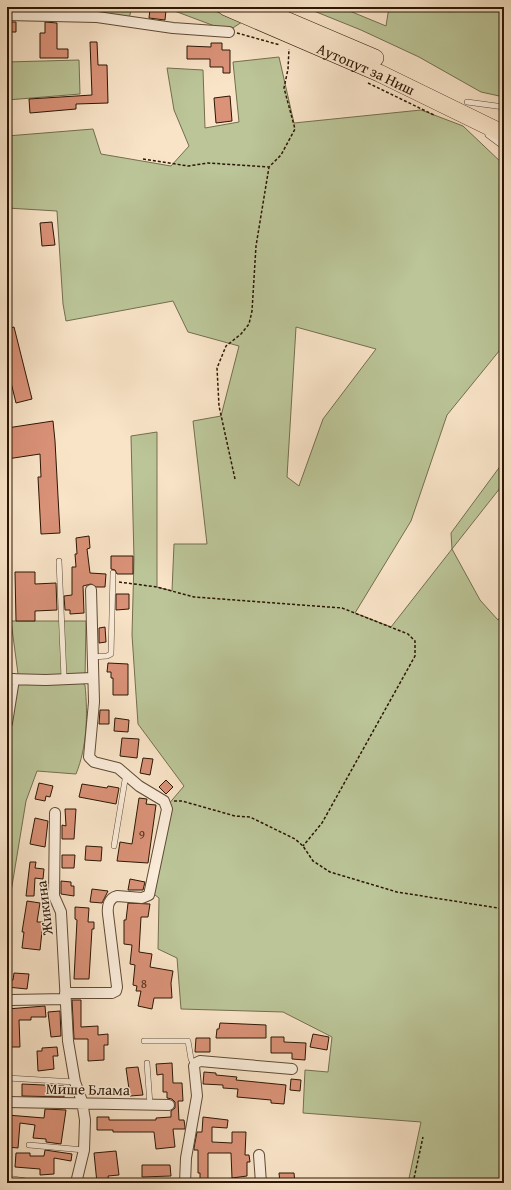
<svg xmlns="http://www.w3.org/2000/svg" width="511" height="1190" viewBox="0 0 511 1190" font-family="'Gentium Book Plus',serif">
<rect width="100%" height="100%" fill="#f9e4c8"/>
<filter id="stains"><feTurbulence type="fractalNoise" baseFrequency=".005" numOctaves="4"/><feColorMatrix values="0 0 0 0 .2 0 0 0 0 .09 0 0 0 0 .02 0 0 0 .5 -.17"/></filter>
<radialGradient id="worn" r=".72"><stop offset=".6" stop-color="#630" stop-opacity="0"/><stop offset="1" stop-color="#630" stop-opacity=".3"/></radialGradient>
<path fill="#bbc598" stroke="#746e4e" fill-rule="evenodd" d="M 7,7 L 132,7 L 128,22 L 7,15 Z
M 164,7 L 205,7 L 242,22 L 228,31 Z
M 304,7 L 340,7 L 386,26 L 389,7 L 439,7 L 451,12 L 450,7 L 504,7 L 504,97 L 481,92 L 419,57 L 361,30 Z
M 279,57 L 294,123 L 421,110 L 463,126 L 504,165 L 504,345 L 447,415 L 411,521 L 355,613 L 391,627 L 452,549 L 451,533 L 504,461 L 504,483 L 452,549 L 480,600 L 498,620 L 504,611 L 504,1183 L 408,1183 L 421,1122 L 303,1113 L 305,1070 L 328,1072 L 332,1037 L 283,1012 L 181,1009 L 177,958 L 158,949 L 159,898 L 151,892 L 167,806 L 184,786 L 138,724 L 132,635 L 134,559 L 131,436 L 157,432 L 157,587 L 172,591 L 174,544 L 207,544 L 193,421 L 221,416 L 239,346 L 188,332 L 173,301 L 66,321 L 63,304 L 57,211 L 7,208 L 7,136 L 93,129 L 101,154 L 171,166 L 189,146 L 174,110 L 167,68 L 203,70 L 205,128 L 239,122 L 233,62 ZM 296,327 L 376,349 L 323,419 L 299,486 L 287,477 Z
M 79,60 L 80,94 L 7,100 L 7,62 Z
M 11,621 L 86,621 L 85,679 L 79,681 L 85,685 C 88,715 87,747 76,774 L 37,771 L 26,801 L 10,898 L 9,981 L 7,993 L 7,757 L 18,674 Z"/>
<path fill="#da9278" stroke="#2c1604" d="M 150,9 L 166,10 L 165,20 L 149,18 Z
M 7,22 L 16,22 L 16,32 L 7,32 Z
M 45,22 L 57,23 L 57,49 L 68,49 L 68,58 L 40,58 L 40,33 L 45,33 Z
M 90,42 L 97,42 L 98,65 L 107,65 L 108,103 L 76,104 L 76,109 L 30,113 L 29,99 L 92,95 Z
M 211,43 L 222,43 L 222,50 L 230,50 L 230,73 L 223,73 L 223,67 L 210,67 L 210,59 L 187,59 L 187,46 L 211,47 Z
M 230,96 L 232,121 L 216,123 L 214,98 Z
M 52,222 L 55,245 L 42,246 L 40,223 Z
M 14,327 L 32,399 L 16,403 L 7,366 L 7,329 Z
M 53,421 L 55,441 L 60,533 L 41,534 L 38,477 L 41,477 L 40,454 L 7,459 L 7,428 Z
M 89,536 L 90,548 L 87,549 L 90,573 L 106,574 L 105,587 L 96,587 L 91,584 L 83,586 L 84,613 L 70,614 L 70,610 L 65,610 L 64,596 L 72,595 L 72,567 L 76,567 L 75,554 L 77,554 L 76,538 Z
M 111,556 L 133,556 L 133,574 L 117,574 L 115,570 L 111,569 Z
M 15,572 L 35,572 L 35,584 L 56,583 L 57,610 L 35,611 L 35,621 L 16,621 Z
M 116,594 L 129,594 L 129,609 L 116,610 Z
M 105,627 L 106,642 L 99,643 L 99,628 Z
M 108,663 L 128,664 L 128,695 L 113,695 L 113,678 L 111,678 L 111,672 L 107,672 Z
M 100,710 L 109,710 L 109,724 L 99,724 Z
M 115,718 L 129,720 L 128,732 L 114,731 Z
M 122,738 L 139,739 L 137,758 L 120,756 Z
M 143,758 L 153,759 L 150,775 L 140,773 Z
M 166,780 L 173,787 L 166,794 L 159,787 Z
M 39,783 L 53,786 L 50,797 L 46,796 L 45,801 L 35,799 Z
M 82,784 L 107,788 L 108,786 L 119,788 L 116,804 L 79,797 Z
M 139,798 L 147,799 L 146,804 L 156,805 L 148,863 L 117,861 L 120,842 L 132,844 Z
M 65,809 L 76,809 L 74,839 L 62,839 L 62,825 L 66,826 Z
M 35,818 L 48,821 L 45,847 L 30,844 Z
M 86,846 L 102,847 L 101,861 L 85,860 Z
M 62,855 L 75,855 L 74,868 L 62,868 Z
M 30,862 L 36,862 L 35,868 L 44,869 L 43,879 L 35,878 L 34,896 L 26,896 Z
M 130,879 L 145,882 L 143,890 L 128,890 Z
M 61,881 L 71,882 L 71,886 L 74,886 L 74,896 L 61,894 Z
M 92,889 L 108,891 L 102,903 L 90,902 Z
M 27,901 L 40,903 L 37,922 L 43,922 L 40,950 L 22,948 L 24,932 L 22,932 Z
M 128,903 L 150,904 L 148,917 L 141,917 L 139,952 L 152,954 L 150,967 L 173,971 L 171,983 L 172,998 L 154,998 L 152,1009 L 138,1006 L 141,991 L 136,991 L 137,986 L 133,985 L 135,965 L 130,964 L 132,945 L 124,944 L 124,920 L 126,920 Z
M 75,907 L 89,908 L 88,922 L 94,922 L 94,929 L 92,929 L 89,979 L 74,979 L 77,920 L 75,919 Z
M 14,973 L 29,974 L 27,989 L 7,987 L 7,980 L 13,980 Z
M 72,1000 L 81,1000 L 81,1027 L 98,1026 L 98,1035 L 108,1034 L 108,1045 L 104,1045 L 104,1060 L 88,1061 L 88,1039 L 74,1039 Z
M 45,1006 L 46,1017 L 31,1017 L 31,1020 L 19,1020 L 20,1047 L 9,1047 L 7,1009 Z
M 60,1011 L 61,1036 L 51,1037 L 48,1012 Z
M 220,1023 L 266,1025 L 266,1038 L 216,1038 L 217,1029 L 219,1029 Z
M 313,1034 L 329,1037 L 327,1050 L 310,1047 Z
M 271,1037 L 284,1037 L 284,1042 L 306,1043 L 305,1060 L 292,1059 L 292,1053 L 271,1053 Z
M 196,1038 L 210,1038 L 210,1052 L 195,1052 Z
M 57,1047 L 58,1056 L 53,1056 L 54,1069 L 38,1071 L 37,1051 L 42,1051 L 42,1048 Z
M 172,1063 L 173,1083 L 182,1083 L 183,1101 L 178,1101 L 179,1120 L 184,1120 L 185,1127 L 185,1129 L 173,1129 L 175,1147 L 156,1149 L 154,1132 L 113,1132 L 113,1130 L 97,1130 L 97,1117 L 109,1117 L 109,1120 L 156,1120 L 156,1118 L 171,1117 L 171,1111 L 175,1108 L 175,1102 L 172,1099 L 167,1098 L 167,1092 L 163,1092 L 163,1074 L 157,1075 L 156,1064 Z
M 138,1067 L 143,1095 L 130,1096 L 126,1068 Z
M 204,1072 L 216,1073 L 216,1075 L 237,1077 L 236,1080 L 286,1085 L 284,1104 L 271,1103 L 271,1100 L 237,1097 L 238,1089 L 223,1088 L 223,1085 L 203,1084 Z
M 291,1079 L 301,1080 L 300,1091 L 290,1090 Z
M 22,1084 L 64,1086 L 64,1097 L 22,1096 Z
M 45,1109 L 66,1110 L 61,1144 L 46,1142 L 46,1139 L 33,1138 L 35,1125 L 20,1123 L 18,1148 L 7,1147 L 7,1115 L 44,1118 Z
M 203,1117 L 228,1120 L 227,1128 L 212,1127 L 212,1142 L 232,1143 L 232,1132 L 246,1132 L 245,1155 L 249,1155 L 250,1162 L 247,1162 L 247,1176 L 232,1178 L 231,1153 L 208,1153 L 208,1183 L 200,1183 L 200,1173 L 198,1173 L 198,1150 L 194,1150 L 194,1148 L 197,1132 L 202,1132 Z
M 45,1150 L 72,1154 L 71,1161 L 54,1158 L 54,1174 L 40,1175 L 40,1169 L 15,1167 L 16,1153 L 30,1153 L 30,1156 L 44,1156 Z
M 116,1151 L 119,1175 L 108,1176 L 109,1183 L 97,1183 L 94,1153 Z
M 142,1165 L 170,1165 L 171,1176 L 142,1177 Z
M 279,1173 L 294,1173 L 295,1183 L 280,1183 Z"/>
<g fill="none" stroke-linecap="round" stroke-linejoin="round">
<defs>
<path id="service" d="M 467,102 L 504,107
M 488,135 L 504,147
M 59,561 L 64,678
M 92,657 L 107,656 L 111,654 L 113,573
M 114,846 L 126,774
M 144,1041 L 188,1041 L 191,1059 L 194,1065
M 147,1063 L 150,1105
M 7,1078 L 75,1082
M 29,1145 L 84,1150
M 7,1178 L 38,1183"/>
<path id="minor" d="M 7,15 L 97,17 L 173,28 L 229,32
M 7,679 L 46,680 L 92,678
M 7,723 L 14,679
M 55,813 L 54,896 L 61,912 L 68,1041 L 75,1082 L 82,1101 L 85,1120 L 84,1150 L 76,1183
M 65,993 L 112,993 L 116,991 L 117,987 L 108,914 C 107,906 109,898 117,896 L 142,898 L 149,895 L 167,809 L 164,801 L 139,786 L 118,768 L 94,762 L 89,757 L 94,702 L 91,590
M 11,1000 L 65,999
M 7,1102 L 169,1105
M 259,1155 L 261,1183
M 185,1183 L 186,1158 L 197,1096 L 194,1066 L 196,1063 L 200,1061 L 292,1069"/>
<g id="trunk">
<path id="s1" d="M 226,7 L 379,73 L 504,134"/>
<path d="M 255,7 L 375,58"/>
</g>
</defs>
<use href="#service" stroke="#5f4a35" stroke-width="6"/>
<use href="#minor" stroke="#5f4a35" stroke-width="12"/>
<use href="#trunk" stroke="#2c1604" stroke-width="18"/>
<path stroke="#2c1604" stroke-width="1.5" stroke-dasharray="3 2" stroke-linecap="butt" d="M 237,33 L 280,45
M 368,83 L 434,115
M 143,159 L 188,166 L 208,163 L 269,167 L 281,155 L 295,129 L 284,88 L 288,69 L 289,49
M 235,479 L 219,406 L 217,368 L 226,346 L 241,334 L 249,324 L 252,311 L 256,246 L 269,167
M 119,582 L 157,587 L 194,597 L 342,608 L 408,634 L 415,641 L 415,656 L 322,823 L 303,846
M 174,801 L 182,801 L 235,816 L 250,817 L 295,839 L 303,846 L 313,861 L 330,872 L 397,892 L 504,909
M 413,1183 L 423,1137"/>
<use href="#service" stroke="#fbeddb" stroke-width="5"/>
<use href="#minor" stroke="#fbeddb" stroke-width="10"/>
<use href="#trunk" stroke="#f9e4c8" stroke-width="17"/>
</g>
<g text-anchor="middle" dominant-baseline="central" stroke-width="3" stroke-linejoin="round" paint-order="stroke">
<g font-size="13" fill="#583521">
<text x="142" y="834">9</text>
<text x="144" y="983">8</text>
</g>
<g font-size="15" fill="#2c1604" stroke="#fbeddb">
<text stroke="none"><textPath href="#s1" startOffset="153">Аутопут за Ниш</textPath></text>
<text transform="translate(44 908) rotate(-97)">Жикина</text>
<text transform="translate(88 1089) rotate(1)">Мише Блама</text>
</g>
</g>
<rect width="511" height="1190" fill="none" stroke="#f9e4c8" stroke-width="24"/>
<rect x="8" y="8" width="495" height="1174" fill="none" stroke="#2c1604" stroke-width="2"/>
<rect x="12" y="12" width="487" height="1166" fill="none" stroke="#2c1604"/>
<rect width="100%" height="100%" filter="url(#stains)"/>
<rect width="100%" height="100%" fill="url(#worn)"/>
</svg>
